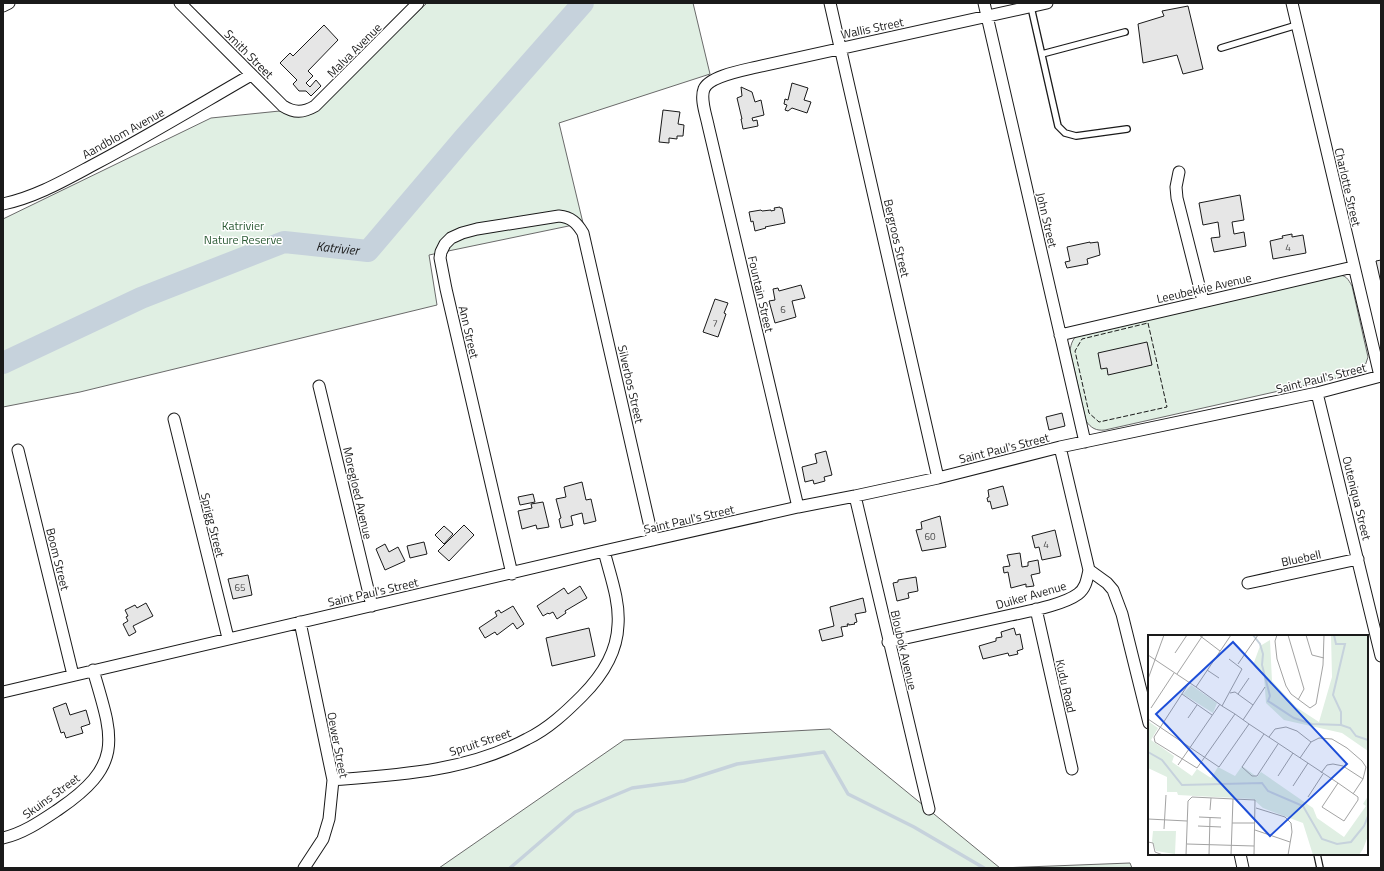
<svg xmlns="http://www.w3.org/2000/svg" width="1384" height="871" viewBox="0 0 1384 871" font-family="'Titillium Web',sans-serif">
<rect width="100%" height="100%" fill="#fff"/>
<path fill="#e0efe3" stroke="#6a6a6a" d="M 427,3 L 693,3 L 710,74 L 559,123 L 583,223 L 429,255 L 437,305 L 80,392 L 3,407 L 3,219 L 211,118 L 319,107 Z
M 1338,275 C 1346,275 1348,279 1352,286 L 1368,357 L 1364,369 L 1359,373 L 1105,430 C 1096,431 1091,428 1086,421 L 1070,351 C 1071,343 1073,338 1080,333 Z
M 830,729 L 1000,868 L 1130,863 L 1132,868 L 439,868 L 624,740 Z"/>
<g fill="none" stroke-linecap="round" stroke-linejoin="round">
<path stroke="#c6d2dc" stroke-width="3.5" d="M 510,868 L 575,812 L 632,788 L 684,781 L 737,764 L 824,752 L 848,794 L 914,827 L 984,868"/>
<path stroke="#c6d2dc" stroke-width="22" id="s1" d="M 3,363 L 141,298 L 284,242 L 368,251 L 464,138 L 583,3"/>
</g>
<path fill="#e6e6e6" stroke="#1a1a1a" d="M 1188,6 L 1203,69 L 1183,74 L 1177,55 L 1143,63 L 1138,24 L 1164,16 L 1162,11 Z
M 324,25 L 338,40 L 308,71 L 313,76 L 306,83 L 310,87 L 316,80 L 321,86 L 311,96 L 306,91 L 299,91 L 293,84 L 297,80 L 280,63 L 290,53 L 293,56 Z
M 792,83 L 808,88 L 804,100 L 811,102 L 807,113 L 792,108 L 788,111 L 785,110 L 787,105 L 784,104 L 785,99 L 788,100 Z
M 741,87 L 752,92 L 755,102 L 761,100 L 764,115 L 752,118 L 753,121 L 757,120 L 758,126 L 743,129 L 741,119 L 742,119 L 737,98 L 742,96 Z
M 663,110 L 680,112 L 678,124 L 684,125 L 683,136 L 677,136 L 677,139 L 669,138 L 669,143 L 659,142 Z
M 1240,195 L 1244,220 L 1232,222 L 1234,234 L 1244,232 L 1246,246 L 1214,252 L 1211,238 L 1220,237 L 1218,222 L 1203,225 L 1199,203 Z
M 780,207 L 780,208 L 782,208 L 785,223 L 765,227 L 766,228 L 755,231 L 753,221 L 751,222 L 749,212 L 761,210 L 762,211 L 771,210 L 771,211 L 775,210 L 774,208 Z
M 1292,234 L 1292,237 L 1303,235 L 1306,253 L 1273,259 L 1270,241 L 1283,238 L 1282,236 Z
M 1090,242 L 1090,243 L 1098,242 L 1100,255 L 1087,259 L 1088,264 L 1067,268 L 1065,262 L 1070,261 L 1067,247 Z
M 1381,260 L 1381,283 L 1376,261 Z
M 801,285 L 805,298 L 792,301 L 796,317 L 775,323 L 769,301 L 775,300 L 773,289 L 778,288 L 779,291 Z
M 715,299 L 728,303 L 724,313 L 726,314 L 718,337 L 703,332 Z
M 1147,342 L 1152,365 L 1108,375 L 1107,368 L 1101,369 L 1098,353 Z
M 1062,413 L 1065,426 L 1049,430 L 1046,417 Z
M 826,451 L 832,475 L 824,477 L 825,481 L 814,484 L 813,480 L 805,482 L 802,467 L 817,463 L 815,454 Z
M 582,482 L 586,500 L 591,499 L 596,521 L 584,524 L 582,513 L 571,516 L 573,525 L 561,528 L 559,519 L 561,518 L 556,499 L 566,497 L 564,487 Z
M 1003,486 L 1008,505 L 992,509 L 990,501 L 988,502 L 987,498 L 989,497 L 988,490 Z
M 533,494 L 535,502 L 520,505 L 518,497 Z
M 543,502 L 549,527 L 537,529 L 536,525 L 522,529 L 518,511 L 532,508 L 531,504 Z
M 940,516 L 946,547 L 922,551 L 916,530 L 922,529 L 921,522 Z
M 464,525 L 474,535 L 449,561 L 438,551 Z
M 444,526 L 453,534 L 444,544 L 435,535 Z
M 1055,530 L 1061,556 L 1042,560 L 1039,547 L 1035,548 L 1032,536 Z
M 424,542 L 427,554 L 410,558 L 407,546 Z
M 385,544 L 389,552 L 398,547 L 405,561 L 385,570 L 376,549 Z
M 1020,553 L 1022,567 L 1028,566 L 1028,562 L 1038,560 L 1040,573 L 1031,575 L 1034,586 L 1026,587 L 1026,584 L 1011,588 L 1008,572 L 1004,573 L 1003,567 L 1010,566 L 1007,555 Z
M 248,575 L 252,595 L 233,599 L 228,579 Z
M 916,577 L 918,591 L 908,593 L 909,598 L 897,601 L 893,583 L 898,582 L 898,580 Z
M 580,586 L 587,598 L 565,611 L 566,613 L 557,619 L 553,612 L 549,614 L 548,613 L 543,616 L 537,606 L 564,588 L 568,594 Z
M 863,598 L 866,612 L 855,614 L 857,622 L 854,623 L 855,624 L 849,625 L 849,624 L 847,624 L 848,626 L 841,627 L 843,636 L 822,641 L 819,630 L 834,626 L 830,607 Z
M 146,603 L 153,616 L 133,626 L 136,632 L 129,636 L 123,624 L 128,621 L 126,617 L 128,616 L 125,610 L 135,605 L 137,608 Z
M 513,606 L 524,624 L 517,629 L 513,623 L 497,635 L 495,632 L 485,638 L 479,628 L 497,616 L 495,612 L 499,610 L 501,613 Z
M 589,628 L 595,656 L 552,666 L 546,638 Z
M 1014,628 L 1016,635 L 1020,634 L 1023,649 L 1017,651 L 1018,654 L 1009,656 L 1008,653 L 983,659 L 979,646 L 996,641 L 996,638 L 1002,637 L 1001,632 Z
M 66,703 L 70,715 L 86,710 L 90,724 L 81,727 L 83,733 L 66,738 L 64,732 L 61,733 L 53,708 Z"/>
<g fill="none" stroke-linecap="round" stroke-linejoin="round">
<defs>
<path id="service" d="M 1031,7 L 1058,126 L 1065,133 L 1076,136 L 1127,129
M 1221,48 L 1297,25
M 1042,54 L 1125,32
M 1317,854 L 1320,868"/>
<path id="minor" d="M 180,3 L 283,106 C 294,113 303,113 315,106 L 418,3
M 830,3 L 938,478
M 984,3 L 1085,442
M 1292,3 L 1380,376
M 3,6 L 9,3
M 1179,172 L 1176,187 L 1177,198 L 1203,301
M 3,204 C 36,197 65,180 95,164 C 148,136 199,105 251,75
M 1060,335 L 1353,267
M 319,386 L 372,606
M 1317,393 L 1381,656
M 174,419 L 228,638
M 18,450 L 73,675
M 855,496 L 929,809
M 798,507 L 708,125 C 706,115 700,99 704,89 C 709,76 745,70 757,67 L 1047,3
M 1089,570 L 1107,583 L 1113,590 L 1122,614 L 1149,723
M 512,574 L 446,289 L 440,258 L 441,252 L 445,244 L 451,238 L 462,233 L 477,229 L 559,216 C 571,217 577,223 583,233 L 653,540
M 1248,583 L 1358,559
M 1036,609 L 1072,769
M 300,622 L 333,780 L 329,819 L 323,839 L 304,868
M 888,642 C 929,633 970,624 1011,615 C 1029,611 1063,605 1078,594 C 1086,588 1087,579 1089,570 L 1060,447
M 3,692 L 604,551 L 798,507 L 855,496 L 938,478 L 1060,447 L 1317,393 L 1381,376
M 333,780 C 399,775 468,771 527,739 C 548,729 566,712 582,696 C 601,677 617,654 618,625 C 620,601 610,575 604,551
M 3,838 C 24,833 41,821 59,809 C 125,764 113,738 93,670
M 1240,854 L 1243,868"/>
</defs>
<use href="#service" stroke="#1a1a1a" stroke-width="8"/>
<use href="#minor" stroke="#1a1a1a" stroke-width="13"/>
<use href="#service" stroke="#fff" stroke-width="5.5"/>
<use href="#minor" stroke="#fff" stroke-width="11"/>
<path stroke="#1a1a1a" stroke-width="1" stroke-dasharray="5 2" stroke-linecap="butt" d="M 1148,323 L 1167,407 L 1099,422 L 1089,413 L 1075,351 L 1082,339 Z"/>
</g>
<g text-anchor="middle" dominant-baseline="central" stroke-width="3" stroke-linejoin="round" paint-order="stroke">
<g font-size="10" fill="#4d4d4d">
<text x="1288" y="247">4</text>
<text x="783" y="309">6</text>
<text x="715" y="323">7</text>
<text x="930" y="536">60</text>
<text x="1046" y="544">4</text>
<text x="240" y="587">65</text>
</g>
<g font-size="12" fill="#1a1a1a" stroke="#fff">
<text transform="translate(872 28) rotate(-12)">Wallis Street</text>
<text transform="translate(354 50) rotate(-45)">Malva Avenue</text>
<text transform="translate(249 54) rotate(45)">Smith Street</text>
<text transform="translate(123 133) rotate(-29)">Aandblom Avenue</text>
<text transform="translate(1348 187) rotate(77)">Charlotte Street</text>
<text transform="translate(1047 220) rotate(77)">John Street</text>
<text transform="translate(897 238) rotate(77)">Bergroos Street</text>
<text transform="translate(1204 288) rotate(-13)">Leeubekkie Avenue</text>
<text transform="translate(761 294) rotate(77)">Fountain Street</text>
<text transform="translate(469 332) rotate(77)">Ann Street</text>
<text transform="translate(1321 378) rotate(-14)">Saint Paul's Street</text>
<text transform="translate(631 384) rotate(77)">Silverbos Street</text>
<text transform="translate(1004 448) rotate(-14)">Saint Paul's Street</text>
<text transform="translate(358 493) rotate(77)">Moregloed Avenue</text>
<text transform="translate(1357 498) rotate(76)">Outeniqua Street</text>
<text transform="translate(689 519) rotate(-13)">Saint Paul's Street</text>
<text transform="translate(213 525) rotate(76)">Sprigg Street</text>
<text transform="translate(1301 558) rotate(-12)">Bluebell</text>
<text transform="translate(58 559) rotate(76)">Boom Street</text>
<text transform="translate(373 592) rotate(-13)">Saint Paul's Street</text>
<text transform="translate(1031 595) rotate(-16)">Duiker Avenue</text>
<text transform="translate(904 650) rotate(77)">Bloubok Avenue</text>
<text transform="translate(1066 686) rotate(77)">Kudu Road</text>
<text transform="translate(480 742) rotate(-18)">Spruit Street</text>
<text transform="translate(338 745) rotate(79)">Oewer Street</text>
<text transform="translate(51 796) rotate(-36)">Skuins Street</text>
</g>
<g font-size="12" fill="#2b5a34" stroke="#fff">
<text x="243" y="225">Katrivier<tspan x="243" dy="14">Nature Reserve</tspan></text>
</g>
<g font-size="13" font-style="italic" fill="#1a1a1a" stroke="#fff">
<text stroke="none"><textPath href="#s1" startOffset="360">Katrivier</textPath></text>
</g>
</g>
<g transform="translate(1148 635)">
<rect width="220" height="220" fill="#fff"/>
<path d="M 183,0 L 220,0 L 220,116 L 194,98 L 136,85 L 118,68 L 116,41 L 105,30 L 112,11 L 122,5 L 124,46 L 148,72 L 171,87 L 184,42 ZM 43,50 L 69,68 L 65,78 L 35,59 ZM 0,86 L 10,93 L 3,105 L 26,121 L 24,127 L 44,141 L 49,134 L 63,143 L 70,132 L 87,141 L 94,131 L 109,142 L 113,137 L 165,173 L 169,183 L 196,202 L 218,171 L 215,169 L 220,161 L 220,201 L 215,214 L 211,220 L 165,220 L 155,188 L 115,173 L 105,164 L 30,160 L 29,157 L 19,157 L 19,142 L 0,133 ZM 5,196 L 28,196 L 27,219 L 8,216 L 4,206 Z" fill="#e0efe3"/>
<path fill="none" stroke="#c6d2dc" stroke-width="2" d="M 105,0 L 112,9 L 115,19 L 114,30 L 122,61 L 120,66 L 146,83 L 164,89 L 193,90M 186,0 L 188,9 L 197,9 L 185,60 L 193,77 L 193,90 L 202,93 L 208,101 L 220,105M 0,117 L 14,125 L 34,150 L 114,148 L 120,156 L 155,171 L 174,204 L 189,209 L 203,207 L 216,191 L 220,181"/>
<path fill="none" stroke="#a3a3a3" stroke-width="1" d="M 51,0 L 72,16M 129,0 L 127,6 L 129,24 L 138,51 L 143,59 L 162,73 L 168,69 L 175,30 L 176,0M 140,0 L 156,54 L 150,65M 158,0 L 164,20 L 176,23M 27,18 L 39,0M 0,20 L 48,52 L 74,71 L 87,79 L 101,89 L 190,148 L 210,162 L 210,165 L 196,186 L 174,172 L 190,148M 90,29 L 110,0M 59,35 L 71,43M 29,39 L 55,0M 0,44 L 16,0M 41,48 L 6,102 L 7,107 L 49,133 L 87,79M 48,52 L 83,0M 82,58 L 87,57 L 105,70M 34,59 L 64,80M 90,59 L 101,43M 74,71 L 94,34 L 81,24M 3,73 L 26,38M 40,83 L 49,70M 0,84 L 71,132 L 101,89M 95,85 L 117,52M 116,99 L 94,132 L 104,141 L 109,141 L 130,109M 121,102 L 127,94 L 138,92 L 149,96 L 163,107M 152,123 L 163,107 L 171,103 L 184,104 L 199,113 L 214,126 L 218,132 L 215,144 L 205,159M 30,130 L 72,69M 173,138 L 179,130 L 185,129 L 195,131 L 215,144M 130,141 L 145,118M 145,151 L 160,128M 160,162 L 175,139M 108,173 L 137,182 L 143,188 L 144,197 L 140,220M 62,175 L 63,163M 51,182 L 73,183M 0,184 L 39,186M 84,188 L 107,188M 50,191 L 73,192M 16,194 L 18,160M 107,195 L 142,207M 0,207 L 5,208 L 7,217 L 15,220M 39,209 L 106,211M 38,220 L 40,166 L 44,162 L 107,165 L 106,220M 61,220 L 62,183M 83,220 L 85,164"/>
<path fill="#1d4ed8" fill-opacity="0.15" stroke="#1d4ed8" stroke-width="2" d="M 85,7 L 199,129 L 122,201 L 8,79 Z"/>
<rect width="220" height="220" fill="none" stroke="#1a1a1a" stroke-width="2"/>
</g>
<rect width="1384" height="871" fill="none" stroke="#1a1a1a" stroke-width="8"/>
</svg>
